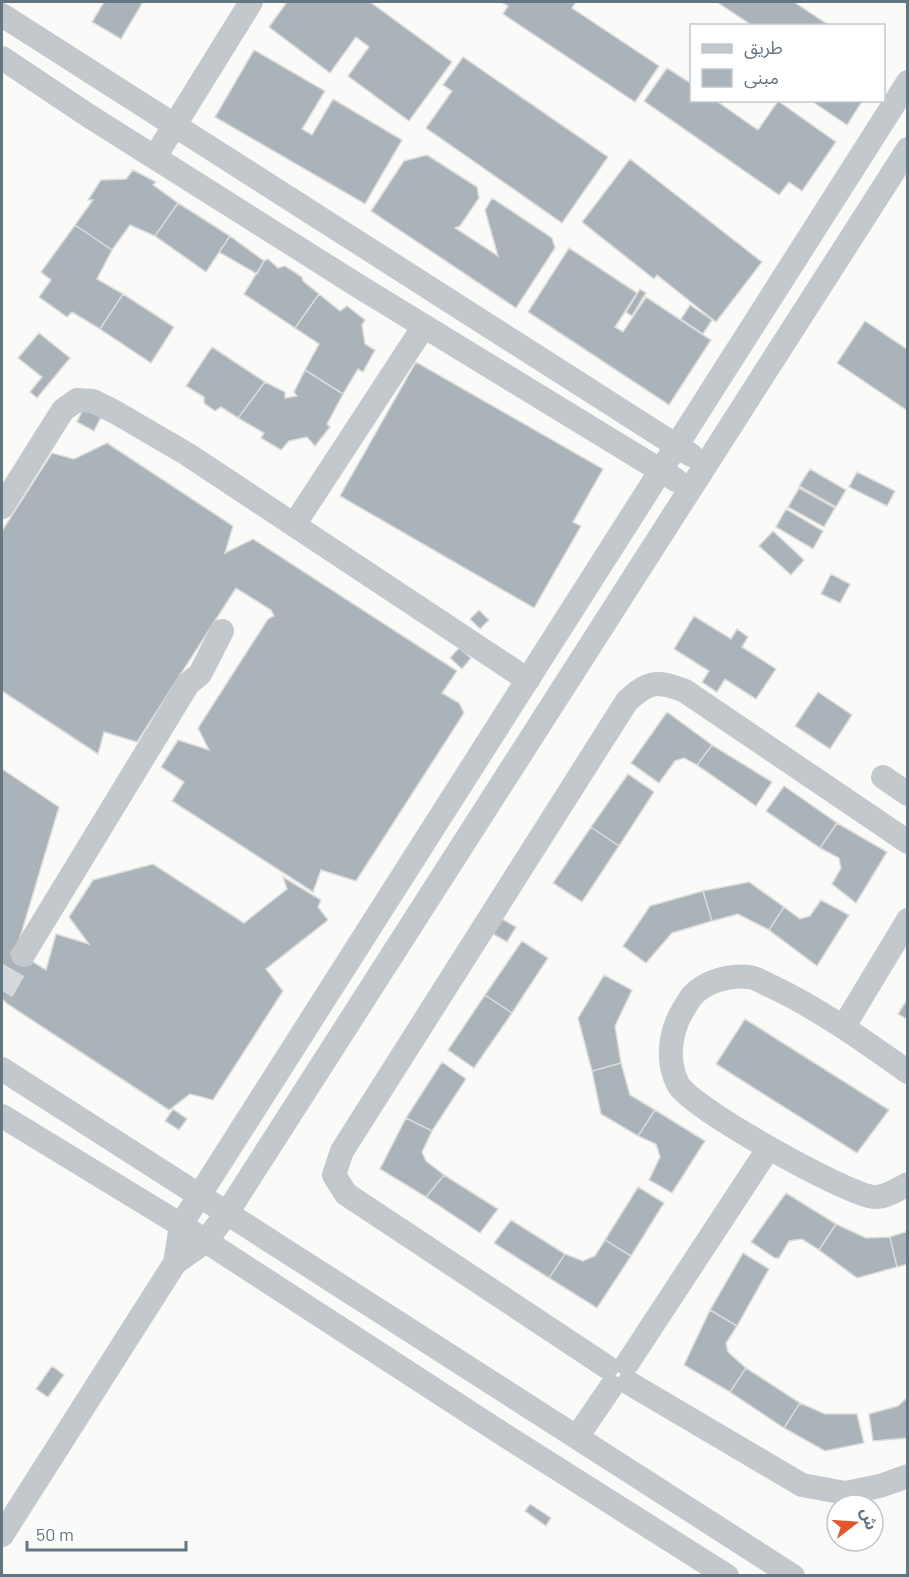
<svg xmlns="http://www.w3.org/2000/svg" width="909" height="1577" viewBox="0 0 909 1577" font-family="Barlow,'Noto Sans Arabic',sans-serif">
<rect width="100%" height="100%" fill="#fafaf8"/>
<path fill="#aab3b9" stroke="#dcdcda" stroke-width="1.5" d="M 104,2 L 143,2 L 121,39 L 92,22 Z
M 287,2 L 370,2 L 452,62 L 409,121 L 348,76 L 369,47 L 356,37 L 330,73 L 269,27 Z
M 501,2 L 576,2 L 572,8 L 659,66 L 635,102 L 503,14 L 508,6 Z
M 717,2 L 794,2 L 830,26 L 753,26 Z
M 254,50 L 325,91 L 302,129 L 312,135 L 333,99 L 402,140 L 365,204 L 215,117 Z
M 463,57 L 608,157 L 562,223 L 426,128 L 452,91 L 443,85 Z
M 667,68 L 692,84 L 692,100 L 715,100 L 758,130 L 778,101 L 836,142 L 802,191 L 789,182 L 779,195 L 644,101 Z
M 810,100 L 863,100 L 847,125 Z
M 427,155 L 477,187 L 479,198 L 460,226 L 455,228 L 498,256 L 485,210 L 492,198 L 552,238 L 555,248 L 516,308 L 371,211 L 404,161 Z
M 630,159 L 762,262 L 716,322 L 657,275 L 654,279 L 582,222 Z
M 133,170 L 156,182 L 153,185 L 178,203 L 155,236 L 130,225 L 112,250 L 75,225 L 93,200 L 88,200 L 101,180 L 126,179 Z
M 178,203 L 230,236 L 206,272 L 155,236 Z
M 75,225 L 112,250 L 97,279 L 123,294 L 100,329 L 72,312 L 67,317 L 39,297 L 51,280 L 41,272 Z
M 230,236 L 264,261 L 257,274 L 219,252 Z
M 569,248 L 637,293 L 615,327 L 623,332 L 646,297 L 711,340 L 669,405 L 528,312 Z
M 268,259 L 278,268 L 285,266 L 302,277 L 303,281 L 319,294 L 295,328 L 244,294 L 264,261 Z
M 640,289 L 646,293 L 632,316 L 626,312 Z
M 123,294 L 174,327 L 151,363 L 100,329 Z
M 319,294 L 340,311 L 347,306 L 365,320 L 362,325 L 365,344 L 375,350 L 363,372 L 358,369 L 343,394 L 305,370 L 319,344 L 295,328 Z
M 690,305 L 712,320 L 703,334 L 681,319 Z
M 865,321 L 908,350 L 908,411 L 837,363 Z
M 39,333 L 70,358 L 37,398 L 30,392 L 42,377 L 18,358 Z
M 212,347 L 265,382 L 238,418 L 221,407 L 215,411 L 204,403 L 204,397 L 186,386 Z
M 416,362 L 603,469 L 573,522 L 581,526 L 534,608 L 340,496 Z
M 305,370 L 343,394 L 327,424 L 330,427 L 315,446 L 307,437 L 289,441 L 281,450 L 261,438 L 264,433 L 238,418 L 265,382 L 285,392 L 285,398 L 297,396 L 294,392 Z
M 83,409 L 101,417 L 94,431 L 77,422 Z
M 107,443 L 233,526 L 225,553 L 253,539 L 457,671 L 442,693 L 459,703 L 464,713 L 356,881 L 321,870 L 313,892 L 172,801 L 184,782 L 161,767 L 178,740 L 209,750 L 198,728 L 268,619 L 274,616 L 271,610 L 236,588 L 137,742 L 104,732 L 98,754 L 2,691 L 2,531 L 52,453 L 74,459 Z
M 810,469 L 846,490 L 836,507 L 799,486 Z
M 857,472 L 895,491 L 887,506 L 849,487 Z
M 799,488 L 835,508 L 824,527 L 788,507 Z
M 786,509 L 823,531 L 813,549 L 776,527 Z
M 773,531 L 804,560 L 791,575 L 759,546 Z
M 831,574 L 850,584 L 840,603 L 821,594 Z
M 479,610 L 489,620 L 480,629 L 470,619 Z
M 694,616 L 731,639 L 737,629 L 748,637 L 742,647 L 776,669 L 756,699 L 725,679 L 717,692 L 702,682 L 709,671 L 674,649 Z
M 459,648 L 471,658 L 462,669 L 450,658 Z
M 818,692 L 852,715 L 830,749 L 795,726 Z
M 667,712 L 712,745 L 697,765 L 684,758 L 675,761 L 659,783 L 631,763 Z
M 712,745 L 772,782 L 756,806 L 697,765 Z
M 2,769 L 59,807 L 16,951 L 46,970 L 56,934 L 89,944 L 69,917 L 93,880 L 153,864 L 244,923 L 287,889 L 283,877 L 321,900 L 318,907 L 328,920 L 266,969 L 283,991 L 213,1100 L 190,1094 L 169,1110 L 6,1003 L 2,998 Z
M 628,774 L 654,792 L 619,846 L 591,827 Z
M 784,786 L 837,823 L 820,848 L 766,811 Z
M 837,823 L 887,852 L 856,903 L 832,884 L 841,868 L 839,858 L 820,848 Z
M 591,827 L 619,846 L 582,902 L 553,883 Z
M 749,882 L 784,907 L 769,930 L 738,914 L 712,921 L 703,891 Z
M 703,891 L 712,921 L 672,933 L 646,963 L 623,946 L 650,906 Z
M 821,900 L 849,915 L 817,966 L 769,930 L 784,907 L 800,919 L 810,916 Z
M 502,919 L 516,927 L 507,942 L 493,934 Z
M 522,941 L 548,958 L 512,1013 L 485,995 Z
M 604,975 L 632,990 L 615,1026 L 621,1063 L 592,1071 L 578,1018 Z
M 485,995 L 512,1013 L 474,1068 L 448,1050 Z
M 908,998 L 908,1020 L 898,1014 Z
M 745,1019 L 889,1110 L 857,1153 L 716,1064 Z
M 442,1062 L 466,1079 L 432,1131 L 406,1118 Z
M 621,1063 L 630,1095 L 655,1110 L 638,1136 L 601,1114 L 592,1071 Z
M 173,1109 L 187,1119 L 179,1130 L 165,1121 Z
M 655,1110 L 705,1141 L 672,1193 L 649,1180 L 660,1157 L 656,1144 L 638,1136 Z
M 406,1118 L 432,1131 L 422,1152 L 426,1161 L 444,1175 L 426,1197 L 380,1169 Z
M 444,1175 L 498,1209 L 480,1233 L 426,1197 Z
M 638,1187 L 664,1203 L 631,1256 L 605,1240 Z
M 786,1193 L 836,1224 L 819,1250 L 802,1239 L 789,1241 L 779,1258 L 775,1258 L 751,1242 Z
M 511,1220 L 565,1254 L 549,1278 L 494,1243 Z
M 836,1224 L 866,1238 L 890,1237 L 897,1267 L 857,1278 L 819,1250 Z
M 908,1231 L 908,1264 L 897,1267 L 890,1237 Z
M 605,1240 L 631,1256 L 597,1308 L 549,1278 L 565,1254 L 583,1261 L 595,1256 Z
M 743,1253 L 769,1269 L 737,1326 L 710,1310 Z
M 710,1310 L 737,1326 L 726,1343 L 728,1352 L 746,1368 L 730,1392 L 684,1365 Z
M 52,1366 L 64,1375 L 48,1397 L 36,1389 Z
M 746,1368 L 800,1403 L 784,1428 L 730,1392 Z
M 908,1397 L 908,1438 L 873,1441 L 869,1414 L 898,1406 Z
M 800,1403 L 825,1414 L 857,1414 L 864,1443 L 825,1451 L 784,1428 Z
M 530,1504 L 551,1518 L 546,1526 L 525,1511 Z"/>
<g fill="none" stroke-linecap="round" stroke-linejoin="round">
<path stroke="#d5d9db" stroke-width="24" stroke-dasharray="24 12" stroke-linecap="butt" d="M 2,991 L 23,955"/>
<path stroke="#c3c8cc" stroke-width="24" d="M 2,15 L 691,455
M 2,58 L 89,116 L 360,287 L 676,480
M 155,157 L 251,2
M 2,507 L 63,410 L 77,400 L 93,401 L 115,412 L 187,454 L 528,680
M 294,525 L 424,326
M 883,777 L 908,794
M 23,955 L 188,684 L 200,674 L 222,631
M 844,1026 L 908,920
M 2,1069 L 793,1576
M 908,1072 C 864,1041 821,1010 773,987 C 765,984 756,977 748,977 C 730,975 706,981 693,995 C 689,999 686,1006 683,1010 C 670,1032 666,1061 678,1084 C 689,1107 847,1195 874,1197 C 884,1198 899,1189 908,1184
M 2,1116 L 181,1225 L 498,1431 L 727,1576
M 175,1263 L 181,1225 L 199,1196 L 908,82
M 627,1364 L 768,1149
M 607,1367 L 346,1194 L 334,1175 L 342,1151 L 627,701 C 649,681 657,680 685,691 L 908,842
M 629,1383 L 802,1485 L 845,1493 L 880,1486 L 908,1476
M 577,1437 L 611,1387
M 2,1535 L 175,1263 L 206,1241 L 227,1213 L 908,149"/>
</g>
<rect width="909" height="1577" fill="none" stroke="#657683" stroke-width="6"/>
<rect x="690" y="24" width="195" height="78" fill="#ffffff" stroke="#c1c8cd" stroke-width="1.5"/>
<rect x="702" y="44" width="30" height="9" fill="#c3c8cc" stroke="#c1c8cd" stroke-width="1.5"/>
<text x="744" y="54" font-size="18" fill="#657683">طريق</text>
<rect x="702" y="69" width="30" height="18" fill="#aab3b9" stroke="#c1c8cd" stroke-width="1.5"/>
<text x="744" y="84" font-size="18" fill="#657683">مبنى</text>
<g transform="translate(855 1523) rotate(73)"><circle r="28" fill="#ffffff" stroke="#c1c8cd" stroke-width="1.5"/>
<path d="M0-4.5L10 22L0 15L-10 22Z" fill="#e4572e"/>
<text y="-9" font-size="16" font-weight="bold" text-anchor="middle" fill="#657683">ش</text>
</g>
<path d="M27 1541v9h159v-9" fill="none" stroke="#657683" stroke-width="3"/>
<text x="36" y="1541" font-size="18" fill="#657683" stroke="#ffffff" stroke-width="4.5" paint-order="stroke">50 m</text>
</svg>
